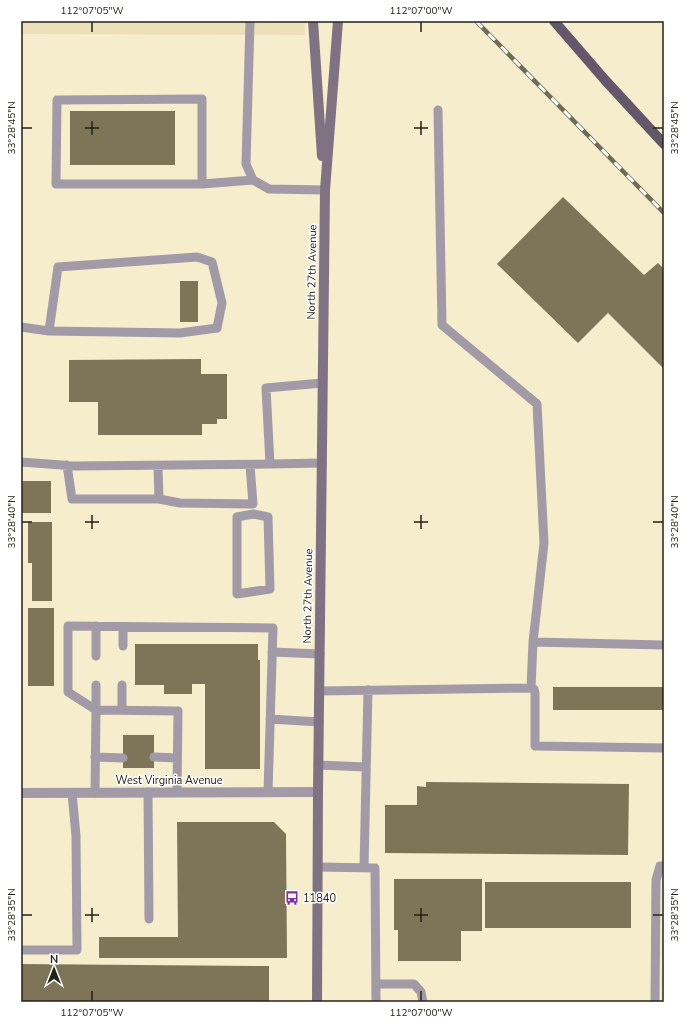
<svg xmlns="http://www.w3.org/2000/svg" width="685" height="1023" viewBox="0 0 685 1023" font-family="'Nunito Sans',sans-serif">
<rect width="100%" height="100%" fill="#f6edcd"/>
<path fill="#ebe0b9" d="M 21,21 L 305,21 L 305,35 L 21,34 Z"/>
<path fill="#7e7559" d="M 70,111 L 175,111 L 175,165 L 70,165 Z
M 563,197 L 644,275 L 658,263 L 664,269 L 664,369 L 608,313 L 578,343 L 497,264 Z
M 180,281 L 198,281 L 198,322 L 180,322 Z
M 201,359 L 201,374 L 227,374 L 227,419 L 217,419 L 217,424 L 202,424 L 202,435 L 98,435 L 98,402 L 69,402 L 69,360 Z
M 21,481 L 51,481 L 51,513 L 21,513 Z
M 28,522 L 52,522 L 52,601 L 32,601 L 32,563 L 28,563 Z
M 28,608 L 54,608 L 54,686 L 28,686 Z
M 135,644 L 258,644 L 258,660 L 260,660 L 260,769 L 205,769 L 205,684 L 192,684 L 192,694 L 164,694 L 164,685 L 135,685 Z
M 553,687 L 664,687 L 664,710 L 553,710 Z
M 123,735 L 154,735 L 154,768 L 123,768 Z
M 426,782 L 629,784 L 628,855 L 385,853 L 385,805 L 417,805 L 417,786 L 426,787 Z
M 177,822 L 274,822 L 286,834 L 287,958 L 99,958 L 99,937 L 178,937 Z
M 394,879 L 482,879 L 482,931 L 461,931 L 461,961 L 398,961 L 398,930 L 394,930 Z
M 485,882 L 631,882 L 631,928 L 485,928 Z
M 21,964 L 269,966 L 269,1002 L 21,1002 Z"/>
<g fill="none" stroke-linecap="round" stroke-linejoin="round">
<path stroke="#a29aa6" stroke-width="9" d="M 250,21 L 246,164 L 253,180 L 269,189 L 325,190
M 438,110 L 442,325 L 537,404 L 544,543 L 533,642
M 202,184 L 202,99 L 57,100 L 56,184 L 202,184 L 253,180
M 21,327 L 49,331 L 180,333 L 217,328 L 222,303 L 212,262 L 197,257 L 58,267 L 49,331
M 21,462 L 75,466 L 270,464 L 266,388 L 322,383
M 270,464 L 322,463
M 67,465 L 72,499 L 159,499 L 158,466
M 159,499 L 180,503 L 253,504 L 250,465
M 253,514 L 268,517 L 270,589 L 237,594 L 237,517 Z
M 123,627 L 123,646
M 272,652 L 320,654
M 96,656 L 96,626
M 122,685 L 122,710
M 531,688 L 533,642 L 664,645
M 319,691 L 531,688 L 534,689 L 535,693 L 535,746 L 664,748
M 96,710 L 68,692 L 68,626 L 273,628 L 268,792
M 96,710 L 96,685
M 270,719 L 319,722
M 95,757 L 123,758
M 154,757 L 177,758
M 318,765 L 366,767
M 148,792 L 149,919
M 95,793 L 96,710 L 178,711 L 177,792
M 318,867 L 375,868 L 376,1002
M 364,867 L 368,690
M 21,950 L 77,950 L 76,836 L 72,793
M 376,984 L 414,984 L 421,992 L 423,1002
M 655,1002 L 656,880 L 660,866 L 664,866"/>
<path stroke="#a29aa6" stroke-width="10" d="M 21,793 L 318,792"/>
<path stroke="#7f7383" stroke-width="10" d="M 313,21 L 322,156
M 317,1002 L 318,792 L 325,190 L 338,21"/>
<path stroke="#65576b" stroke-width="10" d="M 554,21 L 605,80 L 664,144"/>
<defs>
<path id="rail" d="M 476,21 L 664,213"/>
</defs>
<use href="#rail" stroke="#706b57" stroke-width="4.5"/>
<use href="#rail" stroke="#fff" stroke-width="3" stroke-dasharray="9" stroke-linecap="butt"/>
</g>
<path fill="none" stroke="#252216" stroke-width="1.5" d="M 92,22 L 92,32M 421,22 L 421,32M 92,121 L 92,135M 421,121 L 421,135M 22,128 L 32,128M 85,128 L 99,128M 414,128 L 428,128M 653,128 L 663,128M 92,515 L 92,529M 421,515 L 421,529M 22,522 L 32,522M 85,522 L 99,522M 414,522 L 428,522M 653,522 L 663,522M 92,908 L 92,922M 421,908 L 421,922M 22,915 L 32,915M 85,915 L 99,915M 414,915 L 428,915M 653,915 L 663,915M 92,991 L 92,1001M 421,991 L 421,1001"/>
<defs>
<symbol id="bus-bare" viewBox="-9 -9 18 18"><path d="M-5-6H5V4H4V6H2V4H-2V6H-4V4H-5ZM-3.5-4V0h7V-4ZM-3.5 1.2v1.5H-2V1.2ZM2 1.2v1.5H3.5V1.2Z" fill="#822f9e" stroke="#fff" stroke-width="2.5" paint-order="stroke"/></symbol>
</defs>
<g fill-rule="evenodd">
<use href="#bus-bare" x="282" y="888" width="20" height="20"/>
</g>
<g text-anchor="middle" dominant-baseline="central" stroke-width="3" stroke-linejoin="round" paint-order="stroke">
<g font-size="11" fill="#252216" stroke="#fff">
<text transform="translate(312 272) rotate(-89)">North 27th Avenue</text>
<text transform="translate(308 596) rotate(-89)">North 27th Avenue</text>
<text x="169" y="780">West Virginia Avenue</text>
</g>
<g font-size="11" fill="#252216" stroke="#fff" text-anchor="start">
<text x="303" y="898">11840</text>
</g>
</g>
<rect width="685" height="1023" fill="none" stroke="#ffffff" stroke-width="44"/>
<g transform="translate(54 969)" stroke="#ffffff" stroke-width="3" paint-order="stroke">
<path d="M0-3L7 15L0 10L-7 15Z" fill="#252216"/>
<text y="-6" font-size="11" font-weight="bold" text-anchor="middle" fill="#252216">N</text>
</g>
<rect x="22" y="22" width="641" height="979" fill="none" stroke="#252216" stroke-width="1.5"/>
<g font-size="10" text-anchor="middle" fill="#252216">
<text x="92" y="14">112°07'05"W</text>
<text x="421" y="14">112°07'00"W</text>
<text transform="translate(11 128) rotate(-90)" y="4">33°28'45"N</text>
<text transform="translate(674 128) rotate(-90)" y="4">33°28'45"N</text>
<text transform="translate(11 522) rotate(-90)" y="4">33°28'40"N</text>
<text transform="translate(674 522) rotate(-90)" y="4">33°28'40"N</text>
<text transform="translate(11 915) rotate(-90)" y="4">33°28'35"N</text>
<text transform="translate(674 915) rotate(-90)" y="4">33°28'35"N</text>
<text x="92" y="1016">112°07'05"W</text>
<text x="421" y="1016">112°07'00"W</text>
</g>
</svg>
